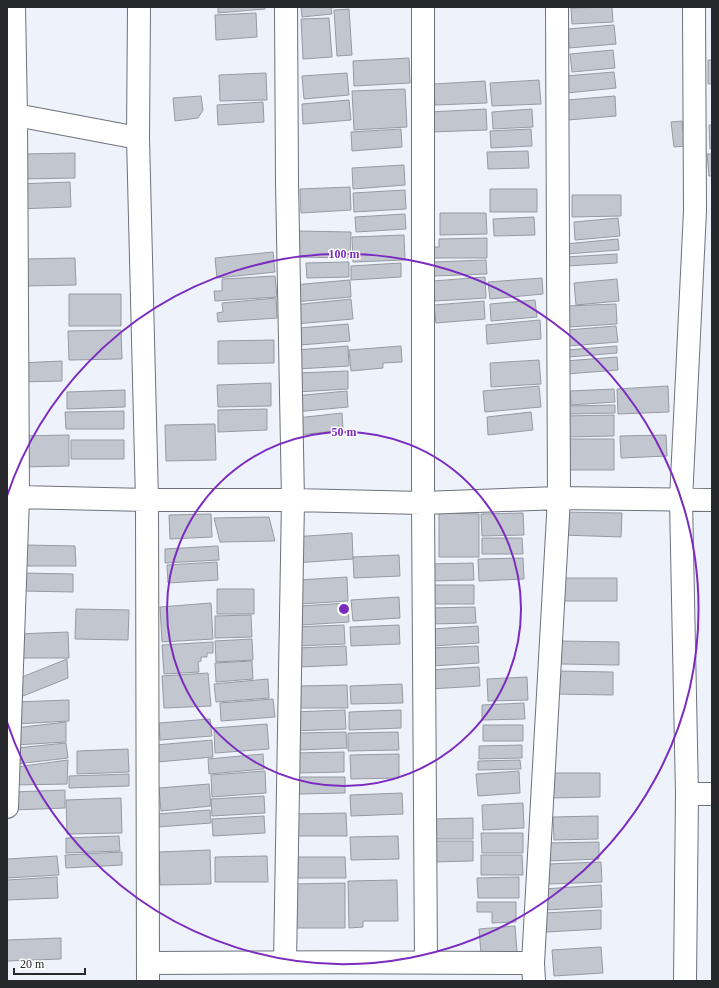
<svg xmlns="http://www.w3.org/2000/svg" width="719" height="988" viewBox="0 0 719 988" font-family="'Times New Roman',serif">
<rect width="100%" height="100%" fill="#edf2fb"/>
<path fill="#c2c7cf" stroke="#969ba3" d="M 218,7 L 265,7 L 265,9 L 218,13 Z
M 301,7 L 339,7 L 331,8 L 332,14 L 302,17 Z
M 612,7 L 613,22 L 572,24 L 571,8 Z
M 349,9 L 352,55 L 337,56 L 334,10 Z
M 256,13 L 257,37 L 216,40 L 215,15 Z
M 329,18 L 332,57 L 303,59 L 301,19 Z
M 614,25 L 616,44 L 569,48 L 568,29 Z
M 613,50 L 615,68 L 572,72 L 570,54 Z
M 409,58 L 410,83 L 354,86 L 353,61 Z
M 708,60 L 712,60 L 712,84 L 708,84 Z
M 614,72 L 616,88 L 567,93 L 565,76 Z
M 266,73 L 267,100 L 220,101 L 219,75 Z
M 347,73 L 349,95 L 304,99 L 302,76 Z
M 539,80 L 541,104 L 492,106 L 490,83 Z
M 485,81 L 487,103 L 435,105 L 434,84 Z
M 405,89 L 407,127 L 354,130 L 352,91 Z
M 201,96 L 203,110 L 198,118 L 175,121 L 173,98 Z
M 615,96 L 616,116 L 568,120 L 567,100 Z
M 349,100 L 351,120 L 303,124 L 302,104 Z
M 263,102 L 264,122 L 218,125 L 217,105 Z
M 486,109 L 487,130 L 431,132 L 430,112 Z
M 532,109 L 533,127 L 493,129 L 492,112 Z
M 682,121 L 685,146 L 674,147 L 671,122 Z
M 709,125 L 712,125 L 712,149 L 710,149 Z
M 401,129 L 402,147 L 352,151 L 351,132 Z
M 531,129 L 532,146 L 491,148 L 490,131 Z
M 528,151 L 529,168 L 488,169 L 487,152 Z
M 75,153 L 75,178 L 24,179 L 23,154 Z
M 707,154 L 712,154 L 712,176 L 709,176 Z
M 404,165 L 405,185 L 353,189 L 352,168 Z
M 70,182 L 71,207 L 17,209 L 16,184 Z
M 350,187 L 351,210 L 301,213 L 300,189 Z
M 490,189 L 537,189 L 537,212 L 490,212 Z
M 405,190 L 406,209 L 354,212 L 353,193 Z
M 572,195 L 621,195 L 621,216 L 572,217 Z
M 440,213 L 486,213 L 487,234 L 440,235 Z
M 405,214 L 406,229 L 356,232 L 355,217 Z
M 534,217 L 535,235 L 494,236 L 493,219 Z
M 618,218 L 620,236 L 575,240 L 574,222 Z
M 297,231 L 351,232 L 350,258 L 296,257 Z
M 404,235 L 405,260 L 353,262 L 352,237 Z
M 487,238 L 487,258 L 433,258 L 432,247 L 439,247 L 439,239 Z
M 618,239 L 619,250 L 566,254 L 565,244 Z
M 273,252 L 275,272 L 217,278 L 215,258 Z
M 617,254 L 617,263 L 567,266 L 566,257 Z
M 75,258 L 76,285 L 26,286 L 26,259 Z
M 486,260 L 487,274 L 434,276 L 433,262 Z
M 349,262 L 349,277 L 307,278 L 306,263 Z
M 401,263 L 401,277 L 351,280 L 351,266 Z
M 275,276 L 277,297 L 215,301 L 214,291 L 222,291 L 222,279 Z
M 485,277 L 486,298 L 435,301 L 433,281 Z
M 542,278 L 543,294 L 490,299 L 488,282 Z
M 617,279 L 619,301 L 576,305 L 574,283 Z
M 350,280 L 351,297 L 294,302 L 293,285 Z
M 69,294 L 121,294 L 121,326 L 69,326 Z
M 276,298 L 277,318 L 218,322 L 217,313 L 223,312 L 222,303 Z
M 351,299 L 353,319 L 295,324 L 293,305 Z
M 535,300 L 537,317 L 491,321 L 490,304 Z
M 484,301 L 485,319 L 436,323 L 434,305 Z
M 616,304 L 617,324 L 568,327 L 567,306 Z
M 540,320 L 541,339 L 487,344 L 486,325 Z
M 348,324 L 350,341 L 300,345 L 299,328 Z
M 616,326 L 618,342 L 568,346 L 567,330 Z
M 121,330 L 122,359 L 69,360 L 68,331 Z
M 274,340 L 274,363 L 218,364 L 218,341 Z
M 348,346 L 349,366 L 297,369 L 296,350 Z
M 401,346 L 402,362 L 383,363 L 383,368 L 351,371 L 349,350 Z
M 617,346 L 617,353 L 569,357 L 568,350 Z
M 617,357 L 618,370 L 566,374 L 565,361 Z
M 539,360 L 541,384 L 491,387 L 490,363 Z
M 62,361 L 62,381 L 19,382 L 18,363 Z
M 348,371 L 348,389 L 297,392 L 296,373 Z
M 271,383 L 271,406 L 218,407 L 217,385 Z
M 539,386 L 541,407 L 485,412 L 483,391 Z
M 668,386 L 669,412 L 618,414 L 617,389 Z
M 614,389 L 615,402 L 571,405 L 570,391 Z
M 125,390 L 125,407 L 67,409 L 67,392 Z
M 347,391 L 348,407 L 295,412 L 294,396 Z
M 615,405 L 615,413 L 569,414 L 569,406 Z
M 267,409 L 267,430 L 218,432 L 218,410 Z
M 124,411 L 124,429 L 66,429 L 65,412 Z
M 531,412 L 533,430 L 488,435 L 487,417 Z
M 342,413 L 343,430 L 299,435 L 297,418 Z
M 614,415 L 614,436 L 566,437 L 565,416 Z
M 215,424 L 216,460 L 166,461 L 165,425 Z
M 69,435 L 69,466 L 22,467 L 21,436 Z
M 666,435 L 667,456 L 621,458 L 620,436 Z
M 566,439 L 614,439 L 614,470 L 566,470 Z
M 71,440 L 124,440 L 124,459 L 71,459 Z
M 563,512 L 622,513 L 621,537 L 562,535 Z
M 439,513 L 479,514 L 479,557 L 439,557 Z
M 523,513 L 524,535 L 482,536 L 481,514 Z
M 211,514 L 212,537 L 170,539 L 169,515 Z
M 269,517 L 275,541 L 220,542 L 214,518 Z
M 352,533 L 353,559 L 294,563 L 293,537 Z
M 482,538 L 522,538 L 523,554 L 482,554 Z
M 27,545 L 75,546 L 76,566 L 26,566 Z
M 218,546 L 219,560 L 165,563 L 165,549 Z
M 399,555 L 400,576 L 354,578 L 353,557 Z
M 523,558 L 524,579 L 479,581 L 478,559 Z
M 217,562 L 218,580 L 168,583 L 167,565 Z
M 473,563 L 474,580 L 430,581 L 429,564 Z
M 22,573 L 73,574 L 73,592 L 23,591 Z
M 347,577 L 348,601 L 300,604 L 298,580 Z
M 559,578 L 617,578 L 617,601 L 559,601 Z
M 428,585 L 474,585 L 474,604 L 428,604 Z
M 217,589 L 254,589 L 254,614 L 217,614 Z
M 399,597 L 400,618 L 353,621 L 351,600 Z
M 211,603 L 213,639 L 162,642 L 160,607 Z
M 348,603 L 349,622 L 301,625 L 300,606 Z
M 475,607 L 476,623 L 430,624 L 430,608 Z
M 76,609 L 129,610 L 128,640 L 75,639 Z
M 251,615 L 252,637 L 215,638 L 215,616 Z
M 344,625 L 345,644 L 296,646 L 296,627 Z
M 399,625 L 400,644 L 351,646 L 350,627 Z
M 478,626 L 479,643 L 433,646 L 432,629 Z
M 68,632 L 69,658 L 15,658 L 16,634 Z
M 252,639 L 253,660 L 216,662 L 215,641 Z
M 561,641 L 619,642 L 619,665 L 561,664 Z
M 213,642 L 213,653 L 207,653 L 207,657 L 201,657 L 201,661 L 198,662 L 199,672 L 164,674 L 162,645 Z
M 346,646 L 347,665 L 298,667 L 297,648 Z
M 478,646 L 479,663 L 432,666 L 431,648 Z
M 67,659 L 68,678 L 13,700 L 12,681 Z
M 252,661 L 253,679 L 216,682 L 215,663 Z
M 479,667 L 480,686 L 430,689 L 428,670 Z
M 556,671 L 613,672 L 613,695 L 555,694 Z
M 208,673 L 211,706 L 164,708 L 162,676 Z
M 527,677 L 528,700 L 488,701 L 487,679 Z
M 268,679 L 269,698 L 216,702 L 214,684 Z
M 402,684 L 403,703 L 351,704 L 350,686 Z
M 347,685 L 348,708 L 299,708 L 299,686 Z
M 273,699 L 275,717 L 221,721 L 220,703 Z
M 69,700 L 69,721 L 16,724 L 15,702 Z
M 524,703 L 525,719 L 482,720 L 482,705 Z
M 345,710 L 346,729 L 293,731 L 293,712 Z
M 401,710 L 401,728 L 349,730 L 349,712 Z
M 210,719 L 212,736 L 160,740 L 159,723 Z
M 66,722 L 66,742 L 15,745 L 15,728 Z
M 267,724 L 269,749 L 215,753 L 214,728 Z
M 483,725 L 523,725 L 523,741 L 483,741 Z
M 346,732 L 347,748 L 299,750 L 298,733 Z
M 398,732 L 399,750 L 348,751 L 348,733 Z
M 212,740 L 213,757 L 158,762 L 156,745 Z
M 66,743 L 68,758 L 16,764 L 16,748 Z
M 522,745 L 522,758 L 479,759 L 479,746 Z
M 128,749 L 129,772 L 77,774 L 77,751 Z
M 344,752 L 344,772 L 296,773 L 295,753 Z
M 263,754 L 264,769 L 209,774 L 208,759 Z
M 399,754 L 399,778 L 351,779 L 350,755 Z
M 68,760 L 67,784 L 15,785 L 16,767 Z
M 520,760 L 521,769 L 478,770 L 478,761 Z
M 265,771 L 266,793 L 212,797 L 211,775 Z
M 519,771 L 520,793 L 478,796 L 476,774 Z
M 550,773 L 600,773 L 600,797 L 550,798 Z
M 129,774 L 129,786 L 69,788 L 69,776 Z
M 299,777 L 345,777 L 345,793 L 299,794 Z
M 209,784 L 211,806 L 161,811 L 159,788 Z
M 65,790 L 65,808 L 13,810 L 13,792 Z
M 402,793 L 403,814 L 351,816 L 350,795 Z
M 264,796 L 265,813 L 212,816 L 211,799 Z
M 121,798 L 122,833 L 67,834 L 66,800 Z
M 523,803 L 524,828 L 483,830 L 482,805 Z
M 210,810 L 211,823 L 158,827 L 157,814 Z
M 346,813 L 347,836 L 294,836 L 294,814 Z
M 264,816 L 265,833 L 213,836 L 212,819 Z
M 598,816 L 598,839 L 554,840 L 553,817 Z
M 473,818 L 473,839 L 432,839 L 432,819 Z
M 481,833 L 523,833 L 523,853 L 482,853 Z
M 119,836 L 120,851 L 66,853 L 66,838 Z
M 398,836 L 399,859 L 351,860 L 350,837 Z
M 431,841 L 473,841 L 473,861 L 431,862 Z
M 599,842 L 599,859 L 548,861 L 547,843 Z
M 210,850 L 211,884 L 160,885 L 159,852 Z
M 122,852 L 122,865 L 66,868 L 65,855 Z
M 481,855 L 522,855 L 523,875 L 481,875 Z
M 57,856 L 59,875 L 7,878 L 7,859 Z
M 267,856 L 268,882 L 215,882 L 215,857 Z
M 298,857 L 345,857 L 346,878 L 298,878 Z
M 601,862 L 602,882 L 549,884 L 548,864 Z
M 57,877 L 58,898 L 7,900 L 7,880 Z
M 519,877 L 519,898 L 478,898 L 477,878 Z
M 397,880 L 398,921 L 363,921 L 363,927 L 349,928 L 348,881 Z
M 345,883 L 345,928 L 293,928 L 293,884 Z
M 601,885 L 602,907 L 546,910 L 544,889 Z
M 477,902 L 516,902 L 516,922 L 492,923 L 492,912 L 477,912 Z
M 601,910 L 601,929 L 546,932 L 545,913 Z
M 515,926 L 517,952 L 481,954 L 479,929 Z
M 61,938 L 61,959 L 7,961 L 7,940 Z
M 601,947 L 603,973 L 554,976 L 552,950 Z"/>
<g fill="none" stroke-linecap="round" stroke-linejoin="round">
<defs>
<path id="minor" d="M 139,7 L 138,138 L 147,500 L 148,981
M 423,7 L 423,503 L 426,962
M 7,115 L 16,115 L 138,138
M 18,497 L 147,500 L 293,500 L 423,503 L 559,498 L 712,500
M 687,794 L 712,794
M 7,807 L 18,497 L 16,115 L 14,7
M 285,962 L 293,500 L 287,182 L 286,7
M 149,963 C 277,962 405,962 533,963
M 534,981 L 533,963 L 559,498 L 557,7
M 685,981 L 687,794 L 681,500 L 695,211 L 694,7"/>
</defs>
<use href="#minor" stroke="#6e727a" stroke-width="24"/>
<use href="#minor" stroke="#fff" stroke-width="22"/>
</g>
<g fill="none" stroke="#7b2cbf" stroke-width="2">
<circle cx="344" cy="609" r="177"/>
<path d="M7 496A355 355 0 1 1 7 722"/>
</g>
<circle cx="344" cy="609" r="6" fill="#7b2cbf" stroke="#fff" stroke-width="2"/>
<g font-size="12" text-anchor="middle" font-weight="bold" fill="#7b2cbf" stroke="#fff" stroke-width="3" stroke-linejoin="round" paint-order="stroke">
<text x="344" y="258">100 m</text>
<text x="344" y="436">50 m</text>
</g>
<rect width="719" height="988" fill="none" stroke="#26282b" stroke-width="16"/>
<path d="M14 968v6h71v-6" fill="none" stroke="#26282b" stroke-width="2"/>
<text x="20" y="968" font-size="12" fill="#26282b" stroke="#ffffff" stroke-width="3" paint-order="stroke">20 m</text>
</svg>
